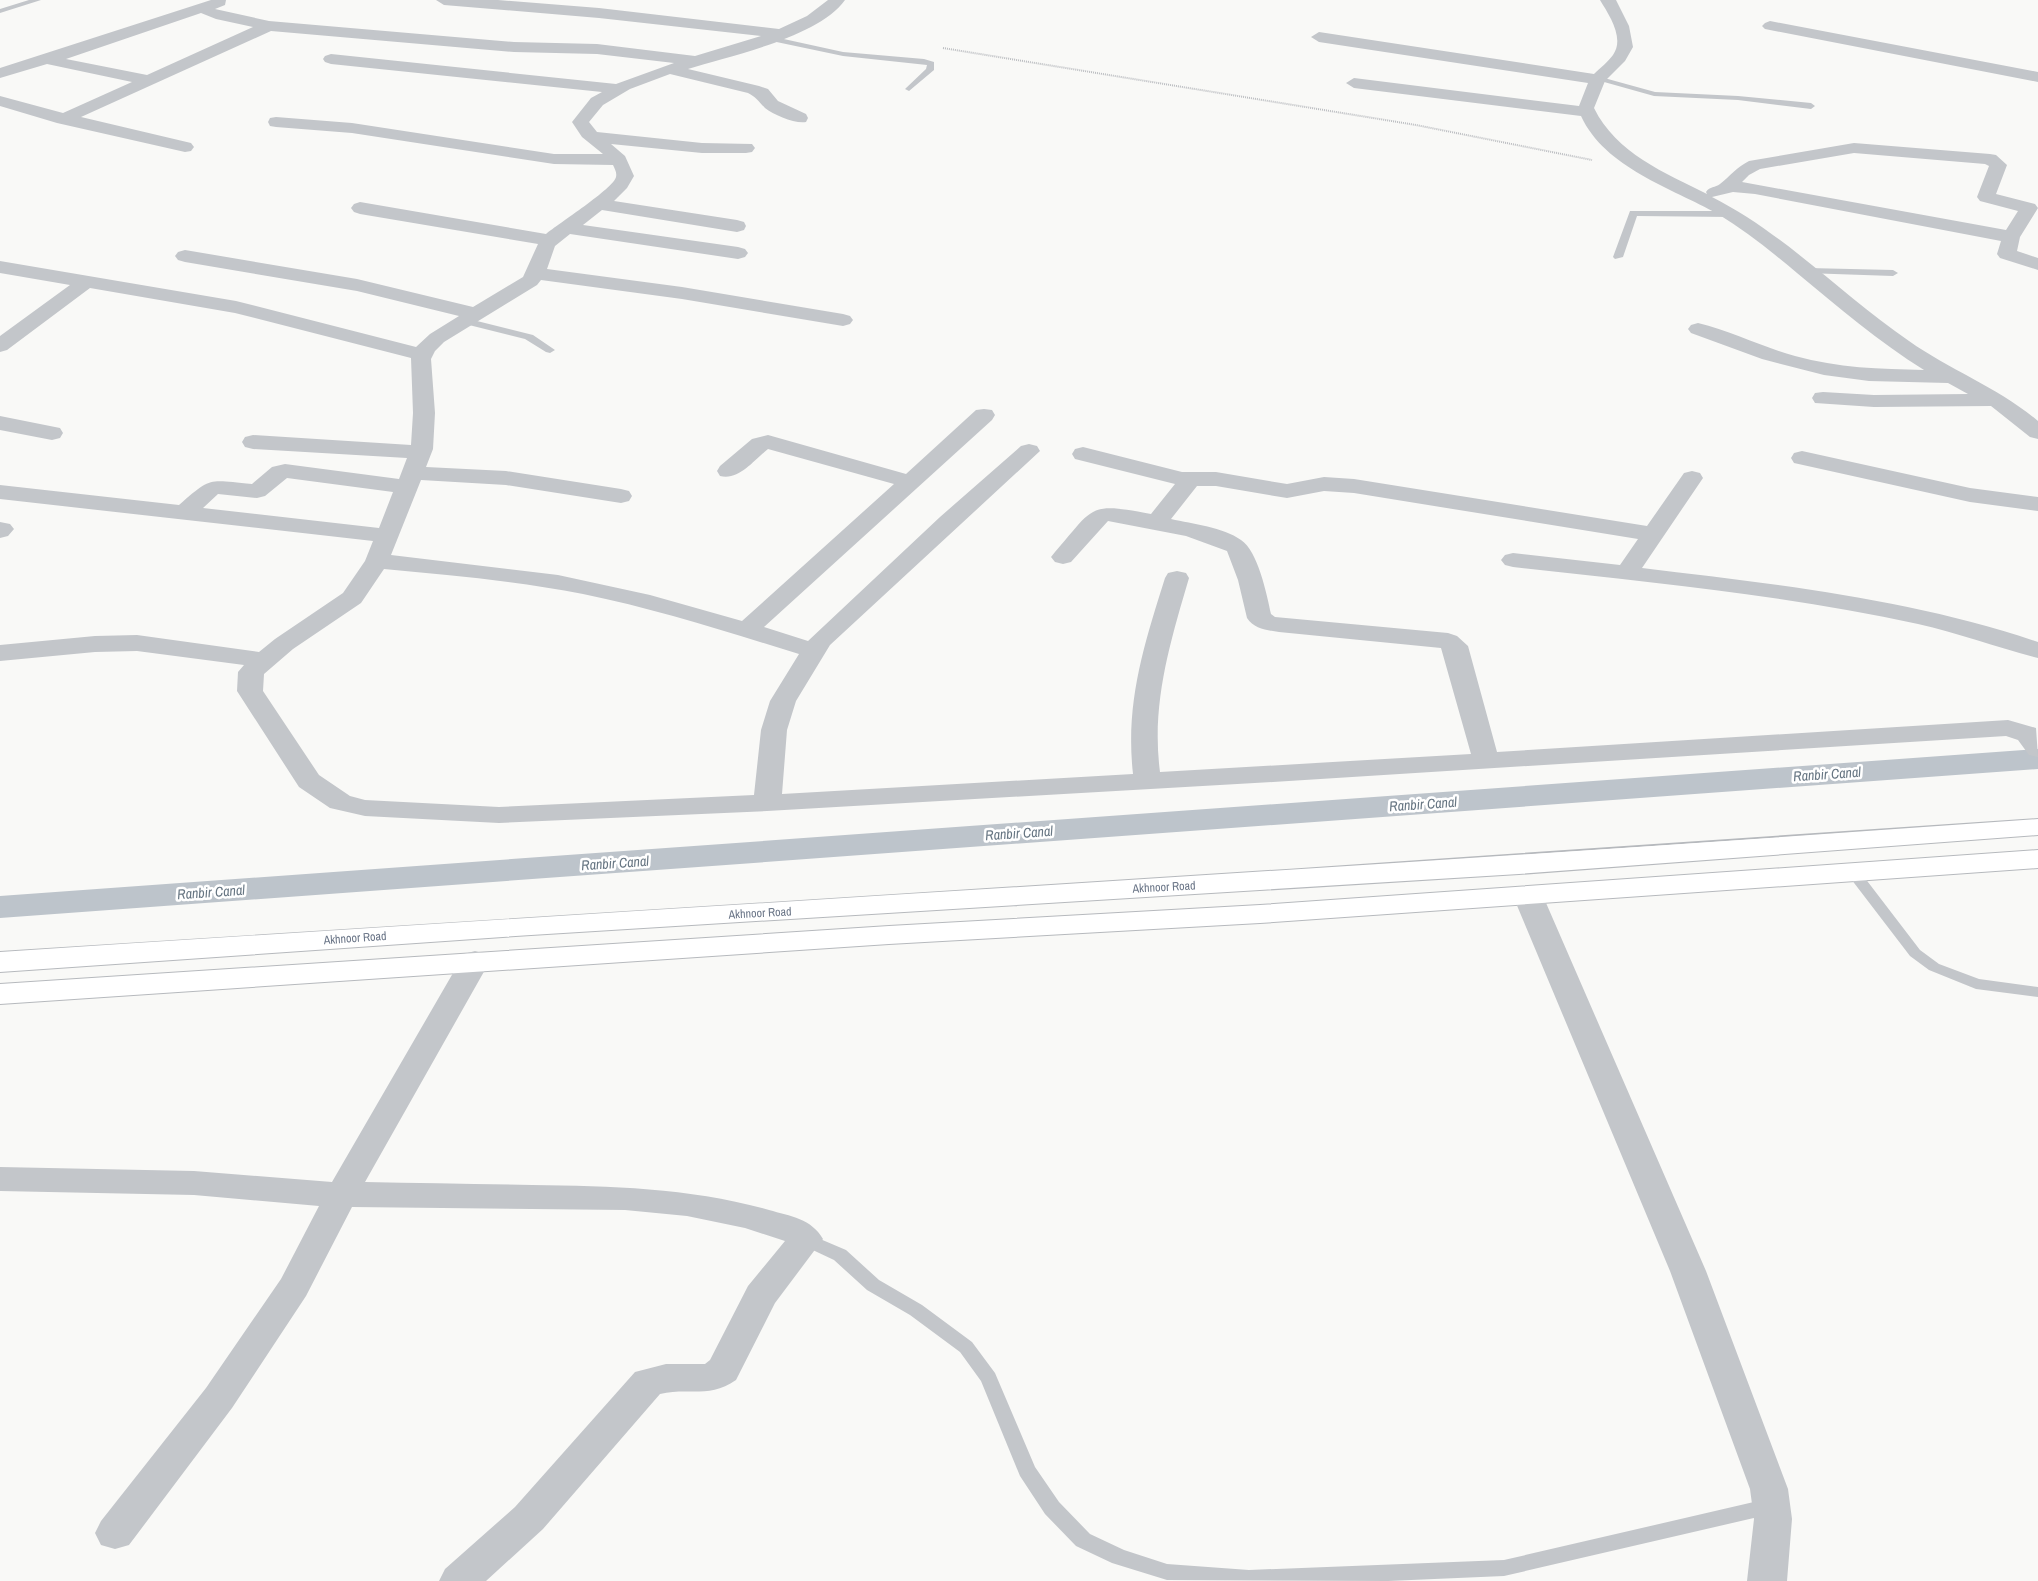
<svg xmlns="http://www.w3.org/2000/svg" width="2038" height="1581" viewBox="0 0 2038 1581" font-family="'Archivo Narrow',sans-serif">
<rect width="100%" height="100%" fill="#f9f9f7"/>
<g fill="none" stroke-linecap="round" stroke-linejoin="round">
<path fill="#bdc4cb" fill-rule="evenodd" d="M 2038,749 L 2038,769 L 0,918 L 0,896 Z"/>
<defs>
<path id="highway" d="M 2038,819 L 2038,835 L 1519,874 L 531,935 L 0,972 L 0,952 C 679,907 1359,868 2038,819 Z
M 2038,850 L 2038,868 L 1260,923 L 889,944 L 0,1004 L 0,984 L 889,926 L 1260,905 Z"/>
</defs>
<use href="#highway" stroke="#b6b9bd" stroke-width="2"/>
<path stroke="#bbbdc1" stroke-width="2" stroke-dasharray="1 1" stroke-linecap="butt" d="M 943,48 L 1416,125 L 1592,160"/>
<path fill="#c3c6ca" fill-rule="evenodd" d="M 29,0 L 41,0 L 0,13 L 0,9 Z
M 770,36 L 843,52 L 924,59 L 934,62 L 934,70 L 909,91 L 905,89 L 926,69 L 927,65 L 843,56 L 767,40 L 766,38 Z
M 1597,76 L 1655,92 L 1738,96 L 1811,103 L 1815,106 L 1811,109 L 1738,100 L 1654,96 L 1597,80 Z
M 1630,211 L 1730,211 L 1735,214 L 1730,217 L 1637,216 L 1623,257 L 1615,259 L 1613,257 Z
M 1808,268 L 1893,270 L 1898,273 L 1893,276 L 1805,273 L 1805,269 Z
M 465,318 L 533,335 L 555,350 L 550,353 L 546,352 L 525,339 L 461,323 L 461,319 Z
M 1853,868 L 1858,869 L 1920,950 L 1939,964 L 1979,979 L 2038,987 L 2038,997 L 1976,989 L 1929,970 L 1910,956 L 1848,875 L 1846,872 Z
M 806,1233 L 846,1250 L 879,1280 L 922,1305 L 972,1342 L 995,1373 L 1035,1467 L 1059,1502 L 1090,1534 L 1124,1550 L 1167,1564 L 1249,1570 L 1504,1560 L 1771,1498 L 1778,1500 L 1781,1506 L 1778,1512 L 1771,1514 L 1504,1576 L 1388,1581 L 1167,1580 L 1112,1563 L 1076,1546 L 1045,1514 L 1020,1476 L 981,1381 L 960,1352 L 910,1315 L 867,1290 L 834,1260 L 800,1244 L 797,1239 L 800,1234 Z"/>
<path fill="#c3c6ca" fill-rule="evenodd" d="M 211,0 L 226,0 L 225,5 L 215,9 L 269,21 L 514,42 L 597,44 L 695,56 L 761,36 L 599,18 L 444,5 L 436,0 L 498,0 L 599,8 L 779,29 L 807,16 L 828,0 L 845,0 C 819,37 730,56 688,69 L 759,86 L 768,89 L 778,101 L 806,114 L 808,118 L 806,122 C 795,124 774,115 765,108 C 759,102 756,97 748,93 L 670,74 L 630,89 L 603,105 L 589,122 L 597,132 L 702,143 L 752,144 L 755,148 L 752,152 L 746,153 L 702,153 L 611,144 L 625,156 L 634,176 L 627,188 L 614,201 L 737,220 L 744,222 L 746,226 L 744,230 L 737,232 L 602,210 L 583,225 L 738,247 L 745,249 L 748,253 L 745,257 L 738,259 L 570,234 L 555,246 L 547,269 L 682,287 L 843,314 L 850,316 L 853,320 L 850,324 L 843,326 L 682,299 L 541,280 L 537,285 L 444,342 L 435,351 L 431,359 L 435,413 L 433,449 L 426,467 L 506,471 L 621,489 L 629,491 L 632,496 L 629,501 L 621,503 L 506,485 L 421,480 L 391,555 L 558,575 L 650,595 L 742,621 L 894,484 L 768,449 C 754,460 739,481 720,476 L 717,471 L 720,466 L 752,439 L 768,435 L 906,474 L 976,410 L 984,409 L 992,410 L 995,415 L 992,420 L 764,627 L 808,641 L 940,517 L 1021,446 L 1029,444 L 1037,446 L 1040,451 L 830,645 L 796,701 L 787,730 L 782,794 L 1133,774 C 1125,703 1144,645 1165,578 L 1168,573 L 1177,571 L 1186,573 L 1189,578 C 1170,643 1151,704 1160,772 L 1471,754 L 1441,648 L 1279,632 C 1267,630 1254,629 1247,618 L 1238,580 L 1227,551 L 1186,536 L 1108,521 L 1071,562 L 1063,564 L 1055,562 L 1051,557 L 1055,552 C 1095,506 1088,502 1151,514 L 1175,484 L 1075,459 L 1072,454 L 1075,449 L 1083,447 L 1182,472 L 1216,472 L 1287,484 L 1324,477 L 1354,479 L 1647,526 L 1684,473 L 1692,471 L 1700,473 L 1703,478 L 1642,568 C 1775,584 1911,599 2038,642 L 2038,658 C 1998,648 1959,633 1918,624 C 1785,595 1648,582 1513,567 L 1505,565 L 1501,560 L 1505,555 L 1513,553 L 1620,565 L 1638,539 L 1354,493 L 1324,491 L 1287,498 L 1216,486 L 1197,486 L 1171,519 C 1193,524 1223,527 1241,540 C 1258,551 1267,595 1271,614 L 1275,617 L 1448,633 L 1457,636 L 1468,646 L 1497,752 L 2008,720 L 2036,728 L 2038,757 L 2029,755 L 2018,740 L 2006,736 L 1273,782 L 767,811 L 499,823 L 365,816 L 330,808 L 299,787 L 237,691 L 238,672 L 244,665 L 137,651 L 95,652 L 0,661 L 0,645 L 95,636 L 137,635 L 259,652 L 275,639 L 343,593 L 365,561 L 373,541 L 0,499 L 0,485 L 179,505 C 212,476 208,480 252,484 L 272,467 L 285,464 L 399,479 L 407,458 L 253,449 L 245,447 L 242,442 L 245,437 L 253,435 L 411,445 L 413,413 L 411,358 L 235,313 L 90,288 L 7,350 L 0,352 L 0,336 L 70,285 L 0,273 L 0,261 L 236,301 L 416,347 L 430,334 L 459,316 L 357,291 L 185,262 L 178,260 L 175,256 L 178,252 L 185,250 L 357,279 L 473,307 L 523,277 L 538,244 L 360,214 L 354,212 L 351,208 L 354,204 L 360,202 L 546,234 C 558,224 614,188 616,177 C 617,173 615,169 613,165 L 554,164 L 352,133 L 276,127 L 270,126 L 268,122 L 270,118 L 276,117 L 352,123 L 554,154 L 603,154 L 582,137 L 572,122 L 591,98 L 602,92 L 331,64 L 325,62 L 323,59 L 325,56 L 331,54 L 616,84 L 674,63 L 597,54 L 514,52 L 271,31 L 81,117 L 191,143 L 194,147 L 191,151 L 185,152 L 57,123 L 0,106 L 0,96 L 63,113 L 132,82 L 47,64 L 0,78 L 0,68 ZM 201,13 L 216,19 L 253,27 L 147,75 L 66,59 ZM 287,478 L 393,492 L 379,528 L 203,508 L 218,494 L 257,498 L 265,496 ZM 384,569 C 450,575 517,581 583,594 C 656,609 728,632 799,654 L 770,701 L 761,730 L 754,795 L 499,807 L 365,800 L 350,796 L 319,775 L 263,691 L 264,674 L 293,649 L 361,603 Z
M 1600,0 L 1616,0 L 1629,26 L 1633,47 L 1625,61 L 1605,81 L 1594,108 C 1616,153 1665,173 1707,194 L 1706,192 C 1710,186 1715,188 1720,184 C 1730,176 1737,167 1749,161 L 1854,143 L 1990,154 L 1996,155 L 2007,165 L 1996,194 L 2035,204 L 2038,208 L 2020,237 L 2017,251 L 2038,258 L 2038,270 L 2000,258 L 1997,254 L 2001,241 L 1755,194 L 1733,192 L 1712,197 C 1785,234 1842,295 1909,341 C 1950,370 1999,388 2038,421 L 2038,439 L 2030,437 L 1991,406 L 1874,407 L 1815,403 L 1812,398 L 1815,393 L 1823,392 L 1874,395 L 1968,394 L 1948,383 L 1869,381 L 1824,375 L 1762,359 L 1691,333 L 1688,329 L 1691,325 L 1698,323 C 1731,331 1762,347 1795,356 C 1838,368 1880,369 1924,370 C 1879,342 1838,307 1797,273 C 1772,252 1746,231 1718,214 C 1672,188 1605,168 1581,116 L 1354,88 L 1346,83 L 1354,78 L 1579,106 L 1588,83 L 1319,42 L 1311,37 L 1319,32 L 1594,74 C 1600,68 1608,62 1613,55 C 1625,38 1609,15 1600,0 ZM 1854,153 L 1985,164 L 1989,166 L 1977,197 L 1980,201 L 2018,211 L 2006,230 L 1742,182 L 1749,175 L 1760,169 Z
M 1770,21 L 2038,72 L 2038,82 L 1765,29 L 1762,26 L 1765,23 Z
M 0,416 L 60,428 L 63,433 L 60,438 L 52,440 L 0,430 Z
M 1802,451 L 1970,488 L 2038,497 L 2038,511 L 1970,502 L 1794,463 L 1791,458 L 1794,453 Z
M 0,522 L 10,524 L 14,529 L 8,536 L 0,538 Z
M 1528,887 L 1538,890 L 1543,896 L 1706,1271 L 1788,1489 L 1792,1519 L 1787,1581 L 1747,1581 L 1754,1519 L 1750,1489 L 1670,1271 L 1513,896 L 1518,890 Z
M 475,951 L 486,954 L 490,961 L 365,1182 C 421,1183 477,1184 532,1185 C 613,1186 691,1188 769,1210 C 790,1216 812,1219 823,1239 L 775,1303 L 736,1380 C 709,1399 688,1387 660,1394 L 543,1529 L 486,1581 L 439,1581 L 445,1569 L 515,1507 L 635,1372 L 666,1364 L 705,1364 L 710,1360 L 748,1286 L 785,1241 L 745,1228 L 687,1216 L 625,1210 L 352,1207 L 306,1296 L 232,1408 L 129,1545 L 115,1549 L 101,1545 L 95,1533 L 101,1521 L 206,1388 L 281,1279 L 319,1206 L 194,1195 L 0,1191 L 0,1167 L 194,1171 L 332,1182 L 460,961 L 464,954 Z"/>
<use href="#highway" fill="#fff" fill-rule="evenodd"/>
</g>
<g text-anchor="middle" dominant-baseline="central" stroke-width="5" stroke-linejoin="round" paint-order="stroke">
<g font-size="12" fill="#6a7587" stroke="#fff">
<text transform="translate(1164 887) rotate(-3)">Akhnoor Road</text>
<text transform="translate(760 913) rotate(-3)">Akhnoor Road</text>
<text transform="translate(355 938) rotate(-4)">Akhnoor Road</text>
</g>
<g font-size="14" font-style="italic" fill="#667582" stroke="#fff">
<text transform="translate(1827 774) rotate(-4)">Ranbir Canal</text>
<text transform="translate(1423 804) rotate(-4)">Ranbir Canal</text>
<text transform="translate(1019 833) rotate(-4)">Ranbir Canal</text>
<text transform="translate(615 863) rotate(-4)">Ranbir Canal</text>
<text transform="translate(211 892) rotate(-4)">Ranbir Canal</text>
</g>
</g>
</svg>
